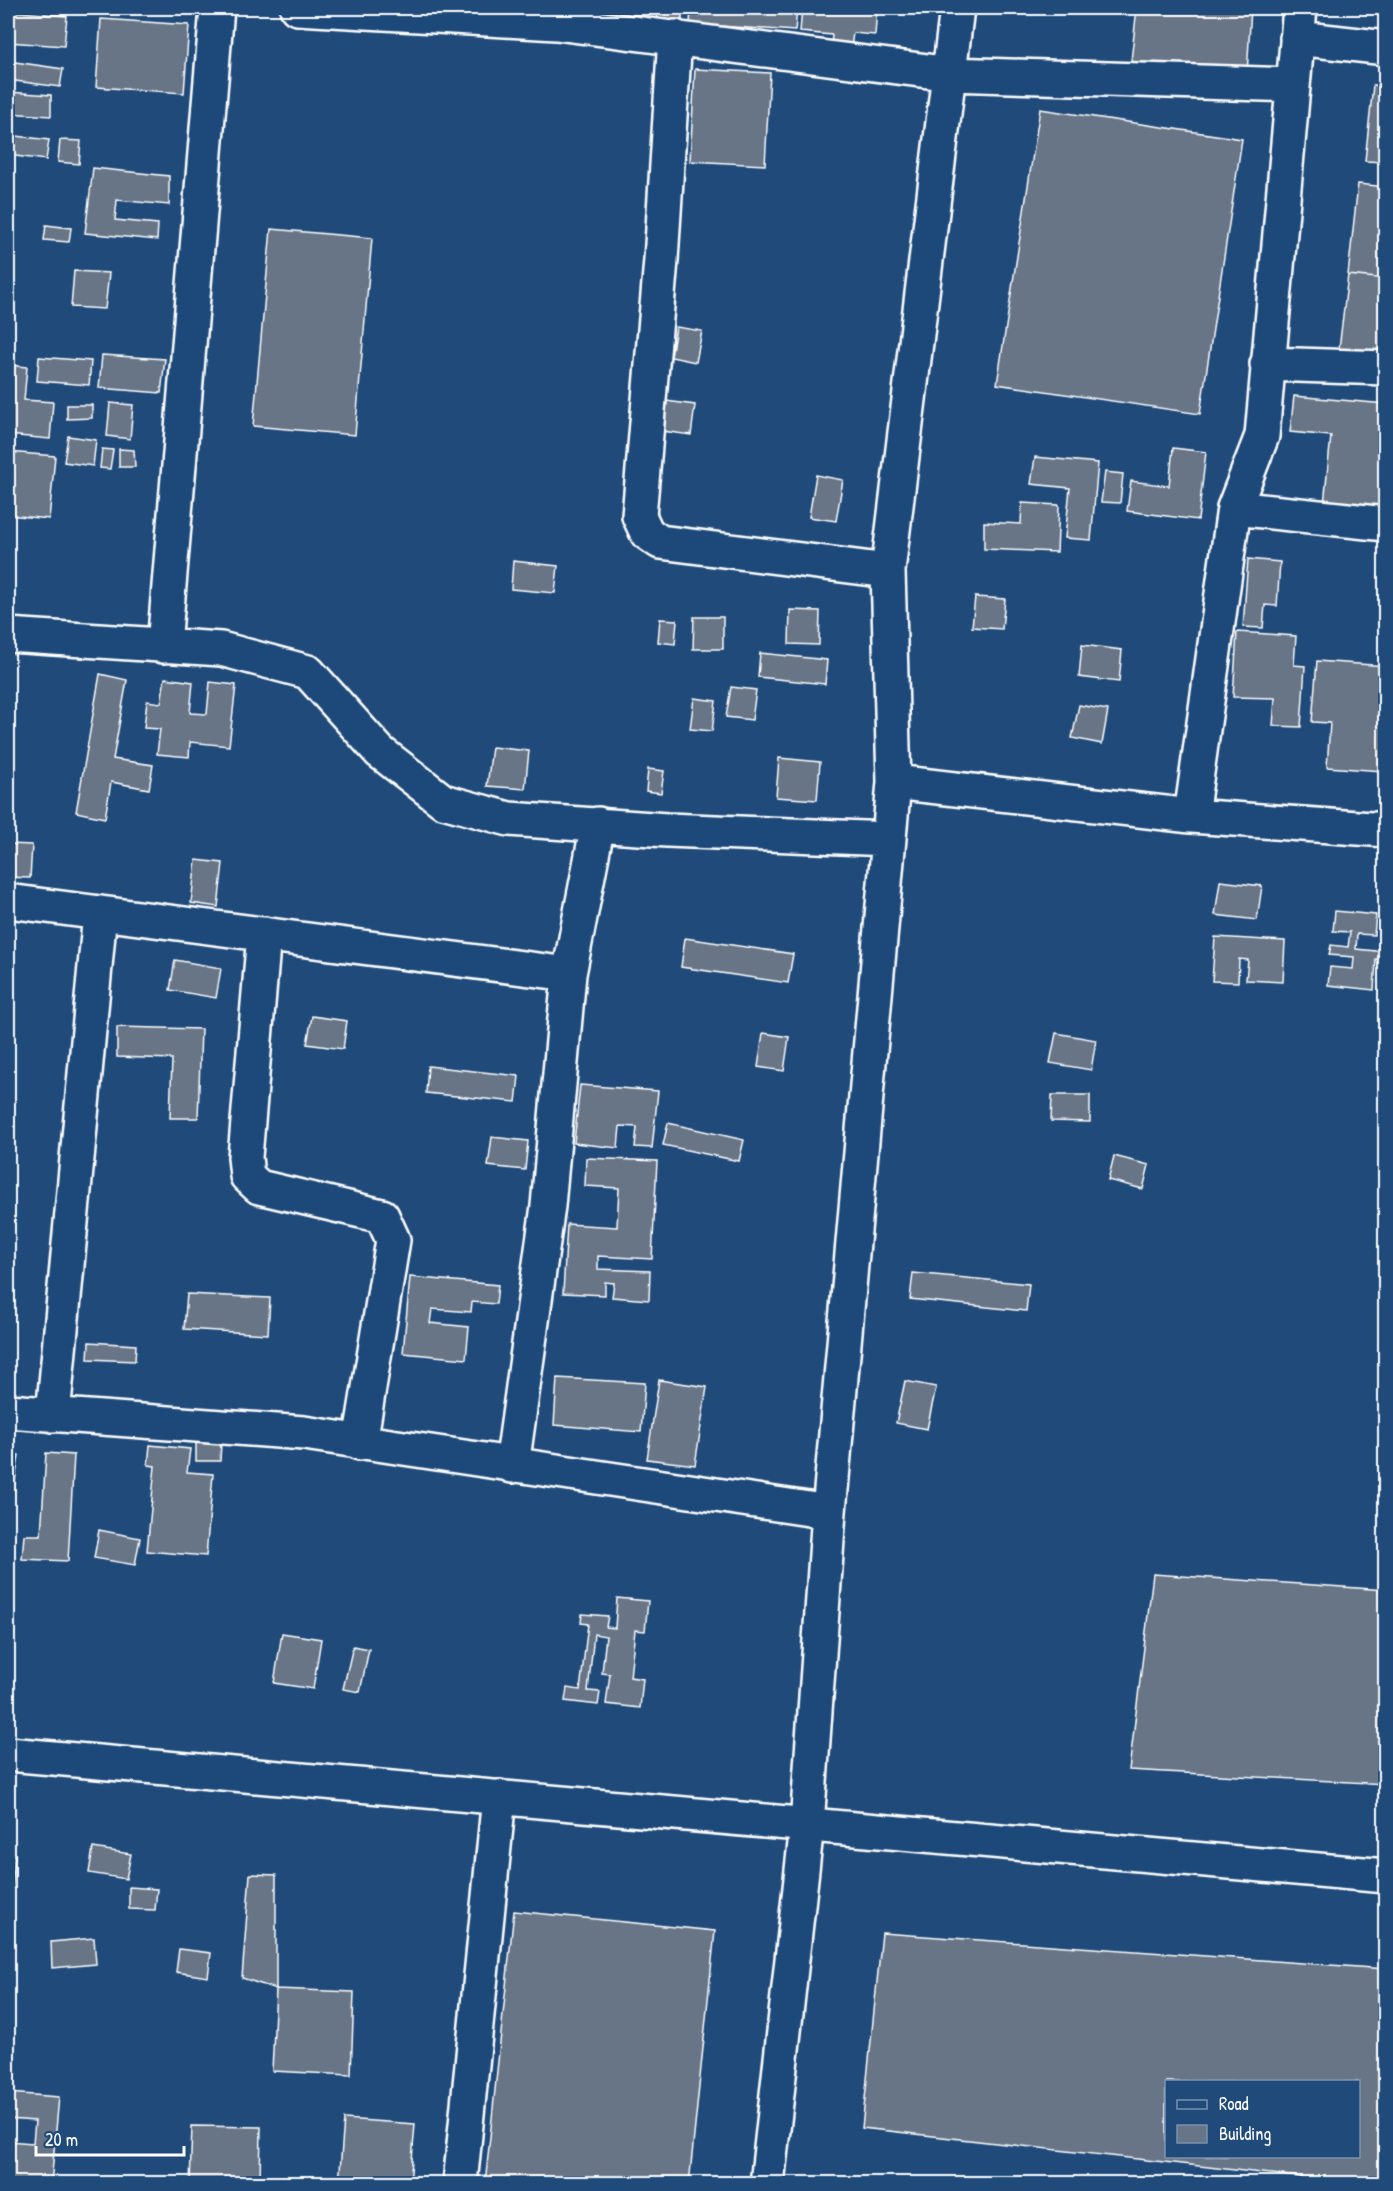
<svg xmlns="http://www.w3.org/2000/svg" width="1393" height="2191" viewBox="0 0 1393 2191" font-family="'Patrick Hand',sans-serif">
<rect width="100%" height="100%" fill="#1f4a7a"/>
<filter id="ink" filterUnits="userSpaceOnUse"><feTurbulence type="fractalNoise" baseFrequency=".0167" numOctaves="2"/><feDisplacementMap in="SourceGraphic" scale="12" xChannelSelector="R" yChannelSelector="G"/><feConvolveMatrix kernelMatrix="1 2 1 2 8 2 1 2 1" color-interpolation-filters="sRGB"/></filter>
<g filter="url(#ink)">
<path fill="#687487" stroke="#fff" stroke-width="1.5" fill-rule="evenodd" d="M 658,8 L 682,8 L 682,23 L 657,21 Z
M 691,8 L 797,8 L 795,31 L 690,24 Z
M 802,8 L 877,8 L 875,35 L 853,33 L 851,48 L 831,46 L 832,35 L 800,32 Z
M 1137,8 L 1251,8 L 1247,74 L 1130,70 Z
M 1356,8 L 1386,8 L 1386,11 Z
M 8,11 L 67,16 L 64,46 L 8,42 Z
M 101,19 L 189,25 L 184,93 L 96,87 Z
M 8,61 L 63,69 L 60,87 L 8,80 Z
M 695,69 L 770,73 L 765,165 L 690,161 Z
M 1373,85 L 1386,86 L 1386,162 L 1365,161 Z
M 8,92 L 51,95 L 51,116 L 8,113 Z
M 1040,109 L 1242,139 L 1200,414 L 997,384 Z
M 8,135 L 49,140 L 46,160 L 8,155 Z
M 60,140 L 81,141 L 79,164 L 58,162 Z
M 93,168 L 169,176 L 169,205 L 117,200 L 115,220 L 158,224 L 157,240 L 85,233 Z
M 1358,184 L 1386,187 L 1386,279 L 1348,275 Z
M 46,225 L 71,228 L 69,242 L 44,240 Z
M 271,229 L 372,238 L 355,435 L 253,426 Z
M 74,271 L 109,273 L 105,309 L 71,307 Z
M 1348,275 L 1386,279 L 1386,362 L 1338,357 Z
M 676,327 L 702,331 L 696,362 L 671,357 Z
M 102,355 L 165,359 L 161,393 L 99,388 Z
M 39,357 L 91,361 L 89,385 L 37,381 Z
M 8,365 L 27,367 L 24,400 L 53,402 L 50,439 L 8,435 Z
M 1294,396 L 1386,404 L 1386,509 L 1324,504 L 1331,436 L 1290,432 Z
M 666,401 L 695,405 L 691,435 L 662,431 Z
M 110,403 L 133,405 L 130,439 L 107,436 Z
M 67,405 L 92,405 L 92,418 L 67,419 Z
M 68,436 L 96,440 L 93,466 L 64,462 Z
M 1173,448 L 1206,452 L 1198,520 L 1127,511 L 1131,481 L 1169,486 Z
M 102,449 L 113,450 L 110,469 L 100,468 Z
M 119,449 L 134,450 L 135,467 L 119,467 Z
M 8,452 L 55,456 L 49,519 L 8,515 Z
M 1035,457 L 1098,463 L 1091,540 L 1065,538 L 1070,488 L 1031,484 Z
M 1105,472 L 1123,474 L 1120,503 L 1101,502 Z
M 816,475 L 843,480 L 836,521 L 809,517 Z
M 1022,503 L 1059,505 L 1057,552 L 984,549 L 984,522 L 1021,524 Z
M 1248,559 L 1280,562 L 1277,606 L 1265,605 L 1263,628 L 1243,627 Z
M 513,561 L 558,566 L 555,593 L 511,589 Z
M 975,597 L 1005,599 L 1002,629 L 972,627 Z
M 790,610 L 820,611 L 819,645 L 789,644 Z
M 694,617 L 723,617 L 723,649 L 693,649 Z
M 660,619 L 677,620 L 675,644 L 658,642 Z
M 1237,632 L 1296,636 L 1294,665 L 1305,666 L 1301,727 L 1273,726 L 1275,698 L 1233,697 Z
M 1082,645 L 1122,650 L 1119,682 L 1079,677 Z
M 760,653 L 827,660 L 825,684 L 758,677 Z
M 1317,661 L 1386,666 L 1383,771 L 1327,767 L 1330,723 L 1312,722 Z
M 100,674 L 127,680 L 113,759 L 153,765 L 149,789 L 111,782 L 105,818 L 76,812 Z
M 165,678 L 193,682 L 190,713 L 207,714 L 210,682 L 236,685 L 229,746 L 190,742 L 189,757 L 157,754 L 160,729 L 144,728 L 147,701 L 161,703 Z
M 731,687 L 756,690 L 752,720 L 726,717 Z
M 694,698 L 716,701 L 712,731 L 690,729 Z
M 1079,705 L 1108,710 L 1102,744 L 1072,738 Z
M 492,747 L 529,751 L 525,789 L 487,786 Z
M 779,758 L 820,762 L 817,800 L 776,797 Z
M 648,769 L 664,771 L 661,793 L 646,791 Z
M 8,844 L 32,845 L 30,878 L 8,877 Z
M 196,860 L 223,863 L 218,907 L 191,903 Z
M 1220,881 L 1262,886 L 1257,920 L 1215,915 Z
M 1335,911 L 1376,915 L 1374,935 L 1357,934 L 1356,949 L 1386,952 L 1386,960 L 1376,959 L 1374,990 L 1328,985 L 1330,967 L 1353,969 L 1354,957 L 1329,955 L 1331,945 L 1348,947 L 1350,932 L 1333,931 Z
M 1215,937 L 1285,941 L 1283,982 L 1246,980 L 1248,960 L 1239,959 L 1238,982 L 1212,981 Z
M 685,938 L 793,954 L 788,983 L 681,967 Z
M 175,960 L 221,968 L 216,998 L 170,990 Z
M 1382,973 L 1386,974 L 1386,992 L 1381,992 Z
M 312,1016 L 347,1021 L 343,1049 L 307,1044 Z
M 117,1027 L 201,1029 L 198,1118 L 170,1118 L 172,1059 L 117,1057 Z
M 763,1033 L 789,1037 L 784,1071 L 758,1067 Z
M 1056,1033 L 1096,1040 L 1091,1070 L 1050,1063 Z
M 428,1066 L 519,1076 L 516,1102 L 426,1093 Z
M 580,1085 L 658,1091 L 652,1148 L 635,1147 L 637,1127 L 620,1126 L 618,1148 L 574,1143 Z
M 1052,1095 L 1090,1095 L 1090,1122 L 1051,1121 Z
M 668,1123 L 744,1140 L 739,1161 L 663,1145 Z
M 492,1137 L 528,1141 L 525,1170 L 488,1166 Z
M 1114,1156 L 1149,1165 L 1143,1189 L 1108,1180 Z
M 586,1158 L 657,1161 L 652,1259 L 598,1256 L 598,1269 L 650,1271 L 649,1300 L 612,1297 L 614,1283 L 605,1282 L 605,1295 L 563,1293 L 567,1224 L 617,1227 L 619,1188 L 585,1186 Z
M 913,1273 L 1029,1284 L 1026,1311 L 910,1299 Z
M 410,1277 L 498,1285 L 496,1304 L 472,1302 L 471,1312 L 432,1309 L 430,1323 L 469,1327 L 466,1359 L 403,1353 Z
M 187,1294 L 270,1298 L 268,1334 L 184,1329 Z
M 89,1342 L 136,1345 L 135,1361 L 88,1359 Z
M 557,1378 L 645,1383 L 641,1432 L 554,1425 Z
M 659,1380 L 707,1387 L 695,1465 L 647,1459 Z
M 905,1381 L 936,1387 L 927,1429 L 896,1423 Z
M 196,1443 L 221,1443 L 220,1461 L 196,1461 Z
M 150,1445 L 190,1449 L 187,1472 L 213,1474 L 206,1556 L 147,1551 L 155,1466 L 148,1465 Z
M 8,1453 L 19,1455 L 13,1494 L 8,1493 Z
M 46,1453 L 74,1455 L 68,1561 L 22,1559 L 24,1535 L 41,1535 Z
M 99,1530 L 140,1538 L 135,1565 L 94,1558 Z
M 1153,1574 L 1386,1590 L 1386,1784 L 1129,1770 Z
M 617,1598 L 648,1601 L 645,1631 L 635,1630 L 630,1677 L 643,1679 L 640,1708 L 606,1704 L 610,1674 L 602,1673 L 606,1636 L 594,1634 L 588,1691 L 600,1692 L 598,1705 L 565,1701 L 567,1688 L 580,1690 L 588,1624 L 581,1623 L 582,1614 L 608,1616 L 606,1627 L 615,1628 Z
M 282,1633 L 321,1639 L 313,1689 L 274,1683 Z
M 353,1646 L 369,1649 L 360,1692 L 343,1689 Z
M 93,1848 L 131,1854 L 126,1879 L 89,1873 Z
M 8,1855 L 15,1855 L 12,1894 L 8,1893 Z
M 250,1874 L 276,1875 L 276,1989 L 242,1978 Z
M 129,1887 L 157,1889 L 155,1910 L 129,1909 Z
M 514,1911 L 715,1931 L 689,2184 L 485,2184 Z
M 882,1933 L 1386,1969 L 1386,2184 L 1360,2184 L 862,2128 ZM 1166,2082 L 1358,2082 L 1358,2156 L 1166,2156 Z
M 94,1938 L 96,1964 L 52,1968 L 51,1942 Z
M 179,1949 L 211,1953 L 208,1977 L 176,1972 Z
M 276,1989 L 354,1992 L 351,2075 L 272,2071 Z
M 8,2093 L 59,2097 L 51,2184 L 8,2184 L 8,2141 L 33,2143 L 35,2121 L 8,2119 Z
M 344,2119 L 415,2124 L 410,2184 L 339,2184 Z
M 192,2126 L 261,2127 L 260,2184 L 190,2184 Z"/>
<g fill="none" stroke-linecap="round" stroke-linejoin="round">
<defs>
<path id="street" d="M 297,8 L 556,23 L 951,74 L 1292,85
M 675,37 L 661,260 L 639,516 L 647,533 L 660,542 L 888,571
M 1297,38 L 1386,48
M 1267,364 L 1386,368
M 1234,508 L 1386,524
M 8,635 L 221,649 L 308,672 L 380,752 L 443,801 L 509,819 L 667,830 L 889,839
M 164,646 L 217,8
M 894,782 L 1191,816 L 1386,830
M 1191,816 L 1234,508 L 1262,436 L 1300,8
M 8,901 L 569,974
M 264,934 L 245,1157 L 247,1176 L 259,1187 L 382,1216 L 393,1240 L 360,1443
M 8,1411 L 304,1433 L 829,1512
M 53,1415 L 100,913
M 512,1466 L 548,1206 L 569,974 L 598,824
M 460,2184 L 499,1797
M 767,2184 L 807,1825 L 829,1512 L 894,782 L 888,571 L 957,8"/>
<path id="secondary" d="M 8,1754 L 1386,1876"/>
</defs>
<use href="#street" stroke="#fff" stroke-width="38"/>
<use href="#secondary" stroke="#fff" stroke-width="38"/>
<use href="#street" stroke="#1f4a7a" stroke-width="33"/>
<use href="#secondary" stroke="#1f4a7a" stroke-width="33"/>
</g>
</g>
<rect width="1393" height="2191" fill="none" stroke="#1f4a7a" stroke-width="30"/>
<rect x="15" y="15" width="1363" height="2161" fill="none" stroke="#fff" stroke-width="2" filter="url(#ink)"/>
<rect x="1165" y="2080" width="195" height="78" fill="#1f4a7a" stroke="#7992af" stroke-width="1.5"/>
<rect x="1177" y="2100" width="30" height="9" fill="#1f4a7a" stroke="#7992af" stroke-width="1.5"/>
<text x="1219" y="2110" font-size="18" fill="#ffffff">Road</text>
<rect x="1177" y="2125" width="30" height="18" fill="#687487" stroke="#7992af" stroke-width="1.5"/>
<text x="1219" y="2140" font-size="18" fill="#ffffff">Building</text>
<path d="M36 2146v9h148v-9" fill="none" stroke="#ffffff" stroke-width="3"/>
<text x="45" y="2146" font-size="18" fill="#ffffff" stroke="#1f4a7a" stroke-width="4.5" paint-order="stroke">20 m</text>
</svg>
